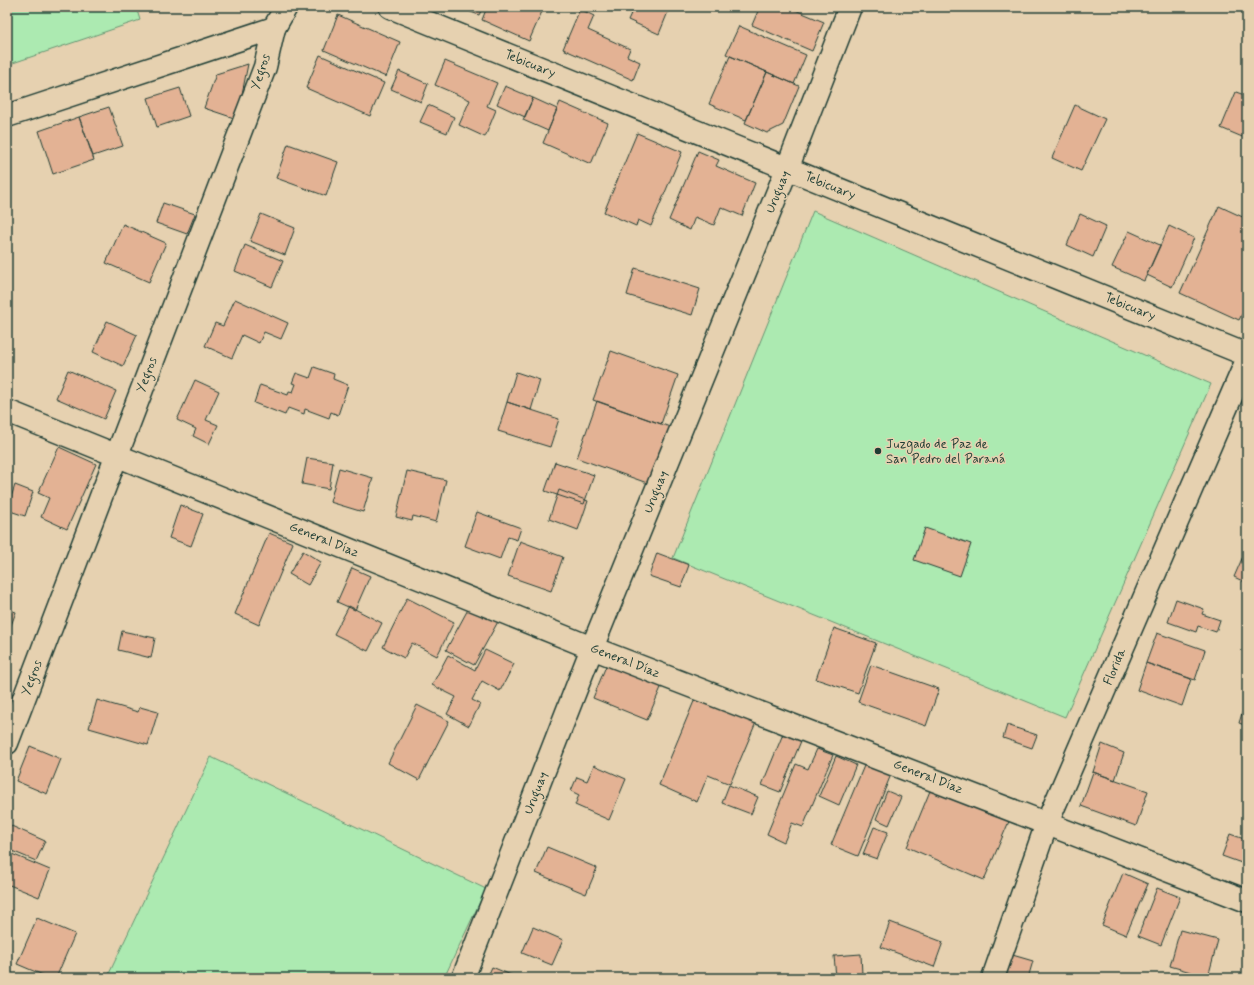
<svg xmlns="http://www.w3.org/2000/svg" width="1254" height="985" viewBox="0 0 1254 985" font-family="Mynerve,sans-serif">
<rect width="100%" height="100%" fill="#e6d1b0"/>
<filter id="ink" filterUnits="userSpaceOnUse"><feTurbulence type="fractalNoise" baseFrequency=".025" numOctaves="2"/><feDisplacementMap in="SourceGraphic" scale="8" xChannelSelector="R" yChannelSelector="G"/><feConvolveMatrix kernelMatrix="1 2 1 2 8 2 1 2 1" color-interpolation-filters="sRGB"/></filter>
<g filter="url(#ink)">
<path fill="#aceab1" stroke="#669472" d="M 7,7 L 136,7 L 140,20 L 7,65 Z
M 813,211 L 1211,384 L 1065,717 L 673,558 Z
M 211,757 L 486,889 L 444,978 L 107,978 Z"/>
<path fill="#e3b294" stroke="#1f3d34" d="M 457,7 L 483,7 L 479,15 Z
M 487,7 L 544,7 L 529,41 L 482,20 Z
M 634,7 L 670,7 L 659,34 L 628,20 Z
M 748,7 L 788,7 L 824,22 L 812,51 L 752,25 L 758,11 Z
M 580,9 L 594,16 L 588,30 L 630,49 L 627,56 L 640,62 L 633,80 L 563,49 Z
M 338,15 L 400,42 L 386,77 L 324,50 Z
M 739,26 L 806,55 L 794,84 L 726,54 Z
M 320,55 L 384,83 L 370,116 L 306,88 Z
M 730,56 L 767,72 L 746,120 L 709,104 Z
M 445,61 L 497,83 L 487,106 L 496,110 L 485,137 L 459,125 L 470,100 L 435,85 Z
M 248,64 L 237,119 L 204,108 L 216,74 Z
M 399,71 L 428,84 L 421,102 L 391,89 Z
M 767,72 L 799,86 L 783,125 L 767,133 L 745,123 Z
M 505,86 L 533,98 L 525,117 L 497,104 Z
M 180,88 L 189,116 L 157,127 L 148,98 Z
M 1236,92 L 1247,96 L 1247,139 L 1221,128 Z
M 533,98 L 557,109 L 548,131 L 523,120 Z
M 560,102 L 608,123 L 591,164 L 543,143 Z
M 428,105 L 454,117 L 447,133 L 420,122 Z
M 1075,105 L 1105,119 L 1081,171 L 1052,158 Z
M 109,107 L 123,146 L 93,156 L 79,117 Z
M 79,117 L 94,160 L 53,174 L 39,131 Z
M 637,133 L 682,152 L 651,226 L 638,220 L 636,226 L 604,212 Z
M 288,144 L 338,162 L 326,196 L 276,178 Z
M 698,151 L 719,160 L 716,166 L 755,183 L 742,216 L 721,207 L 714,225 L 695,217 L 690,230 L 669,220 Z
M 7,176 L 11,191 L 7,192 Z
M 163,203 L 195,214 L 187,234 L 156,223 Z
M 1219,206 L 1247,219 L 1247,317 L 1242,314 L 1239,320 L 1180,293 Z
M 261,214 L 295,228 L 285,255 L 250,241 Z
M 1080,214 L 1106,226 L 1093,257 L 1067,245 Z
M 123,224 L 166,243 L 149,282 L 106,263 Z
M 1169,226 L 1194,238 L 1172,287 L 1147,275 Z
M 1129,231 L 1160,245 L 1144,281 L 1112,267 Z
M 245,245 L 283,261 L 272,287 L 235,271 Z
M 635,268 L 700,289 L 692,315 L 627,295 Z
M 235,299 L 288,323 L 281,339 L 264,332 L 259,343 L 242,335 L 232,358 L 205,346 L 215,323 L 223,326 Z
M 107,321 L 137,335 L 123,366 L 93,352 Z
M 611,351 L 678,375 L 661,424 L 593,400 Z
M 314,367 L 334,374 L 333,379 L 348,385 L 338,415 L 331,412 L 329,418 L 305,409 L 304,414 L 288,408 L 285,415 L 254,403 L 260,385 L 288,395 L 289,391 L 293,392 L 296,384 L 292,383 L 296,373 L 310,378 Z
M 68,370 L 116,391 L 104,419 L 56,398 Z
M 516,372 L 540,380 L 531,410 L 507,402 Z
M 195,380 L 219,391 L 206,420 L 218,425 L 209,444 L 193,436 L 196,429 L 177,420 Z
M 597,401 L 670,427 L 650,484 L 577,458 Z
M 507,402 L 559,419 L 550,447 L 498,431 Z
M 59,447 L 96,464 L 67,529 L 41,517 L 49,498 L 38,493 Z
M 307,458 L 333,462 L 329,489 L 302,484 Z
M 555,462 L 594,475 L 584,504 L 545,491 Z
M 339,468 L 373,478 L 363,512 L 330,502 Z
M 407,471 L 446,480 L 436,522 L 413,516 L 412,521 L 396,517 Z
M 15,485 L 33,492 L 25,516 L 7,510 Z
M 559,490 L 588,501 L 578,530 L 549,519 Z
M 180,505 L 203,514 L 191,546 L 169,538 Z
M 477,512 L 521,528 L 517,540 L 508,537 L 500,559 L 465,546 Z
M 925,528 L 971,544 L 960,576 L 914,560 Z
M 269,533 L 293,543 L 259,625 L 235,614 Z
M 520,541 L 563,557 L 551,591 L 508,576 Z
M 1247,547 L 1247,583 L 1234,577 Z
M 303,551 L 321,562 L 308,585 L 289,574 Z
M 657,553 L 689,565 L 681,587 L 649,576 Z
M 352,568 L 370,576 L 355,610 L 337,602 Z
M 407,598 L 454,622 L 437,656 L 412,643 L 404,658 L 383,647 Z
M 1176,599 L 1204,609 L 1202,614 L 1220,620 L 1216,632 L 1198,626 L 1196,632 L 1168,622 Z
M 472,602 L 500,618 L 474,665 L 446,650 Z
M 349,606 L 382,623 L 368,651 L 334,634 Z
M 7,609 L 16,612 L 7,636 Z
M 834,628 L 876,643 L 858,693 L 816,679 Z
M 122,631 L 155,638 L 151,658 L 118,650 Z
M 1157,633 L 1205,650 L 1195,680 L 1146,663 Z
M 485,650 L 514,664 L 500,691 L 482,681 L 472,700 L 480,704 L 469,726 L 447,714 L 456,697 L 432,685 L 448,655 L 475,670 Z
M 608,661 L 663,683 L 647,720 L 593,698 Z
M 1146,663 L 1191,679 L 1182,706 L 1137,690 Z
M 871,665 L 939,689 L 926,726 L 858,702 Z
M 697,694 L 757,720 L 730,784 L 708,775 L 697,802 L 659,785 Z
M 97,700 L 138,712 L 140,707 L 158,712 L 148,745 L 89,728 Z
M 417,705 L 449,721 L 419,780 L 388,763 Z
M 1244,707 L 1247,708 L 1247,726 L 1239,723 Z
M 1007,725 L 1037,735 L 1032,748 L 1003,738 Z
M 783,734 L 801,741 L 780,792 L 762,785 Z
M 1102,744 L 1124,753 L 1115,780 L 1093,772 Z
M 30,746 L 61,759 L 47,794 L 16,781 Z
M 817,749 L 833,755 L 803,827 L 792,823 L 784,842 L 767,834 L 796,764 L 808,769 Z
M 836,756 L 856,765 L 839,805 L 819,796 Z
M 866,761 L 892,772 L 858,856 L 831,845 Z
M 594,765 L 626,779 L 609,820 L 575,805 L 579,795 L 571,791 L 577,777 L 587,781 Z
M 1093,772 L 1148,791 L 1136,826 L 1081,806 Z
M 729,785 L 758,797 L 751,814 L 722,803 Z
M 932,786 L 1010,819 L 984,880 L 907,847 Z
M 887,791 L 901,797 L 889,825 L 876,819 Z
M 7,824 L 45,841 L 36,861 L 7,849 Z
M 874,827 L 888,832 L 877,859 L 863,854 Z
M 1230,834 L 1247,840 L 1247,865 L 1222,856 Z
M 547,847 L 597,868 L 586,894 L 536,873 Z
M 7,852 L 50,870 L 39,897 L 7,884 Z
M 1123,873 L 1148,884 L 1126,935 L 1102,925 Z
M 1157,888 L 1180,897 L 1161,945 L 1138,936 Z
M 37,918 L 75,934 L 56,978 L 50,978 L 17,964 Z
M 890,922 L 943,942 L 934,967 L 881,947 Z
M 533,927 L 563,940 L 552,965 L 522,953 Z
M 1180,930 L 1218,940 L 1208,977 L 1170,966 Z
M 861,954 L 862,975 L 836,977 L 834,956 Z
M 1009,954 L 1033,961 L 1028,978 L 1001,978 Z
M 492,967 L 518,978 L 487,978 Z"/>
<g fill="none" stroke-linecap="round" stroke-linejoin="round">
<defs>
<path id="minor" d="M 390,7 L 1247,355
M 7,411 L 592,648 L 1247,901
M 7,743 L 265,67 L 274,28
M 463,978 L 592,648 L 787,169 L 850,7
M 993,978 L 1047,823 L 1247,360"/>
<path id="tertiary" d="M 7,116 L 274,28 L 286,7"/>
</defs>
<use href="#minor" stroke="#1f3d34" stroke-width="25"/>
<use href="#tertiary" stroke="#1f3d34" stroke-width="25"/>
<use href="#minor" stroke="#e6d1b0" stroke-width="22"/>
<use href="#tertiary" stroke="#e6d1b0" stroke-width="22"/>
</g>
</g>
<circle fill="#1f3d34" stroke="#e6d1b0" stroke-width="1.5" cx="878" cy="451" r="4"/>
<g text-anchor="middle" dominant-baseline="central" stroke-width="3" stroke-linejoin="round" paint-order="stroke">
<g font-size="13" fill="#1f3d34" stroke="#e6d1b0">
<text transform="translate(530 64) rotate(22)">Tebicuary</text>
<text transform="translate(261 72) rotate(-72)">Yegros</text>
<text transform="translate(830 186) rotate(22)">Tebicuary</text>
<text transform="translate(778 192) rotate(-68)">Uruguay</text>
<text transform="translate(1130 307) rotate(22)">Tebicuary</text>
<text transform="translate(147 375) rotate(-69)">Yegros</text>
<text transform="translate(656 492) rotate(-68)">Uruguay</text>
<text transform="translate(324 540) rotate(22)">General Díaz</text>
<text transform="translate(625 661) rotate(21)">General Díaz</text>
<text transform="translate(1115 667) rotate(-67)">Florida</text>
<text transform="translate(32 678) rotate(-69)">Yegros</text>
<text transform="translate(928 777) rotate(21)">General Díaz</text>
<text transform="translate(536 793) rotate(-69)">Uruguay</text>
</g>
<g font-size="13" fill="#1f3d34" stroke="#e6d1b0" text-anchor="start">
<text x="886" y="444">Juzgado de Paz de<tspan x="886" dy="15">San Pedro del Paraná</tspan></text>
</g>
</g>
<rect width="1254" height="985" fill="none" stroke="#e6d1b0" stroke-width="24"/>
<rect x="12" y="12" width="1230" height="961" fill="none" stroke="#1f3d34" stroke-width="1.5" filter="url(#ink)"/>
</svg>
